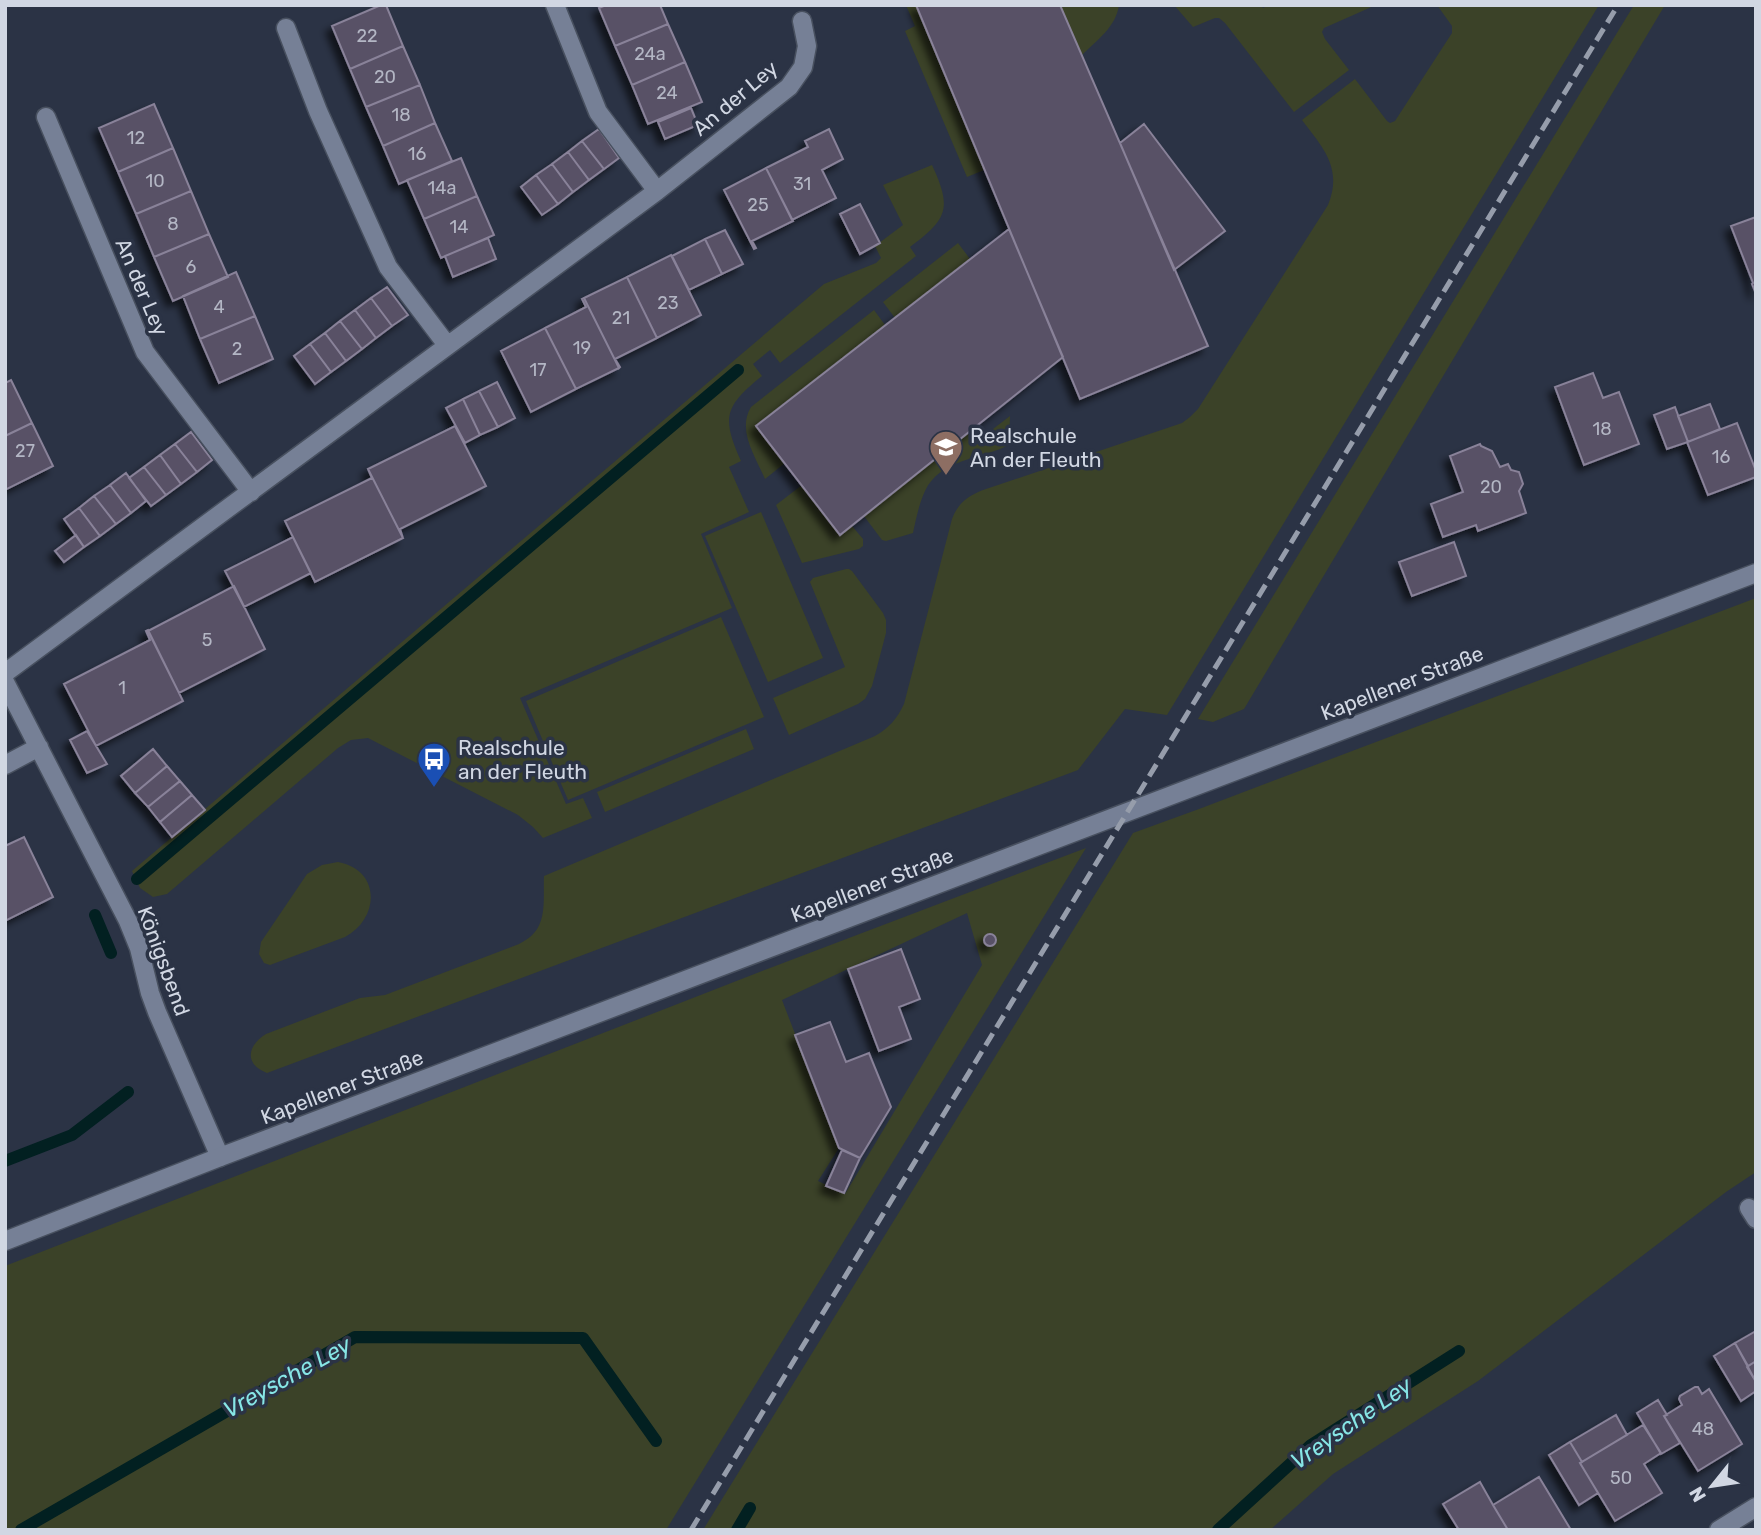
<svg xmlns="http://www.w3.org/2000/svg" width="1761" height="1535" viewBox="0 0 1761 1535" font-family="Rubik,sans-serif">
<defs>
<filter id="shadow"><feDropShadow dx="-6" dy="6" stdDeviation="3.5" flood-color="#0009"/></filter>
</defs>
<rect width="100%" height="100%" fill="#2b3345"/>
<path fill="#3b4228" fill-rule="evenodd" d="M 906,5 L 916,5 L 984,170 L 967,177 L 905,31 L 915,26 Z
M 1060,5 L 1119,5 C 1116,27 1097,40 1082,55 Z
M 1174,5 L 1261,5 L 1263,8 L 1269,5 L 1376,5 L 1324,28 L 1322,32 L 1325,39 L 1349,70 L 1294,112 L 1225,23 L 1219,18 L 1215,18 L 1193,27 Z
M 1437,5 L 1599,5 L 1167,715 L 1125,709 L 1078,770 L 267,1073 C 244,1064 247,1046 266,1034 L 360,998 L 385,995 L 519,944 C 524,941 530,938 534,933 C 547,919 543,894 544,876 L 875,736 C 889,728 897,719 904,704 L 952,519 C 958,503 968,496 983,490 L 1182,423 L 1190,417 L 1198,409 L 1328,205 C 1343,168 1323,148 1302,120 L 1355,79 L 1387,121 L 1390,123 L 1395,121 L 1452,33 L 1452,26 Z
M 1634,5 L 1665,5 L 1244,709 L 1213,722 L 1198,719 Z
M 932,165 C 952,208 948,219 910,247 L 916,256 L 780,363 L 770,350 L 753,364 L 762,376 C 725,406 721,417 741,461 L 729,467 L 749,512 L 701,534 L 732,608 L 520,698 L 566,804 L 583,798 L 592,818 L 543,838 L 533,827 L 518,815 L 368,738 L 351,740 L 338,748 L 167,894 L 153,897 L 140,888 L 132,871 L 824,284 L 876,263 L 881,258 L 875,246 L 903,225 L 883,185 Z
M 958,243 L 970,259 L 895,318 L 883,302 Z
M 874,310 L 885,325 L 785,463 L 765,479 C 755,456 737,430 751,407 Z
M 1010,416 L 1009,445 C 981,459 940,459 925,491 C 919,504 916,519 913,533 L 886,541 L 882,540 L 864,516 L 969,433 L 976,442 Z
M 802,485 L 840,534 L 852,526 L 863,539 L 863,546 L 859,549 L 802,563 L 776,505 Z
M 761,512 L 823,658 L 768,682 L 705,536 Z
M 846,569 L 849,569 L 852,571 L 883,613 L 886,620 L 886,633 L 872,686 L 865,699 L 858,704 L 789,735 L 773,698 L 845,667 L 810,582 L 813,578 Z
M 1756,598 L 1756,1172 L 1726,1192 L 1478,1381 L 1333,1474 L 1270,1530 L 703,1530 L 1133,833 L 1199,809 Z
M 721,617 L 764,717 L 568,800 L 526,701 Z
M 746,729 L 754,749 L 605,812 L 597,792 Z
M 1086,848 L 666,1530 L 5,1530 L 5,1266 L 770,968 ZM 967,913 L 982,965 L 845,1194 L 818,1181 L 839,1148 L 782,1000 Z
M 338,862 C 381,870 380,918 345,937 L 270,965 L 264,963 L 259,954 L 261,942 L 307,874 L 322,865 Z"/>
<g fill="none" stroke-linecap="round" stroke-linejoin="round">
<path stroke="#022021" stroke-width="12" d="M 137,879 L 738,370
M 95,915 L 111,953
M 5,1161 L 72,1135 L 128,1092
M 21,1530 L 355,1337 L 583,1338 L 656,1441
M 737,1530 L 750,1508
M 1218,1530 L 1311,1445 L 1459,1351"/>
</g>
<path fill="#585166" stroke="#898299" stroke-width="2" filter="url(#shadow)" d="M 381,5 L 386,5 L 403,46 L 350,69 L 332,26 Z
M 606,5 L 660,5 L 668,24 L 615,46 L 599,8 Z
M 916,5 L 1060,5 L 1208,346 L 1080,399 Z
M 668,24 L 685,62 L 632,85 L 615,46 Z
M 403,46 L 420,85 L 366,107 L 350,69 Z
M 685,62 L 702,102 L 648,124 L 632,85 Z
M 420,85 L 435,123 L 383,146 L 366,107 Z
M 154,104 L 173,148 L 118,172 L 99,128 Z
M 691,108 L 698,125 L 665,139 L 658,122 Z
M 435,123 L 452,161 L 399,184 L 383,146 Z
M 1144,124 L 1225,231 L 1174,270 L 1120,143 Z
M 599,129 L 619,158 L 604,169 L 582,141 Z
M 829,129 L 843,159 L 822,170 L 836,198 L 792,220 L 766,168 L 808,147 L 805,141 Z
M 582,141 L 604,169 L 589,180 L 568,152 Z
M 173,148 L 191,191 L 136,214 L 118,172 Z
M 568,152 L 589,180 L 573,192 L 552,164 Z
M 461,158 L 477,196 L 424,219 L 407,180 Z
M 552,164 L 573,192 L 558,204 L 536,175 Z
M 766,168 L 793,221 L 752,241 L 756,248 L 754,249 L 724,190 Z
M 536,175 L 558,204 L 542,215 L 521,187 Z
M 191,191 L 209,234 L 154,257 L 136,214 Z
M 477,196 L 494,235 L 441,258 L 424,219 Z
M 860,204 L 880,243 L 860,254 L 840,214 Z
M 1756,217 L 1756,294 L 1752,284 L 1753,283 L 1731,226 Z
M 1009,229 L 1063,357 L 840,535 L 756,426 Z
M 725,230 L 743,264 L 722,274 L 705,239 Z
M 209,234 L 228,277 L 173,301 L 154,257 Z
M 488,238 L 496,259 L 453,277 L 445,256 Z
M 705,239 L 722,274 L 689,290 L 672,256 Z
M 671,255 L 701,315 L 657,338 L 627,277 Z
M 236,272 L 255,316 L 200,339 L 183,296 Z
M 627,277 L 657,338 L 615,359 L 620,367 L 619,368 L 584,298 Z
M 387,287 L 408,315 L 392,326 L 371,298 Z
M 371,298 L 392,326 L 376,338 L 355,310 Z
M 584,298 L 619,368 L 576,389 L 545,328 L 586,307 L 582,299 Z
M 355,310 L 376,338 L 362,349 L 340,321 Z
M 255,316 L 273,359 L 219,383 L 200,339 Z
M 340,321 L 362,349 L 346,361 L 325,333 Z
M 545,328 L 576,389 L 531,412 L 501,351 Z
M 325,333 L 346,361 L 331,372 L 310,344 Z
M 310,344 L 331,372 L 315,384 L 294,356 Z
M 1593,373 L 1603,398 L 1619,392 L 1639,444 L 1584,465 L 1555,387 Z
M 11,380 L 32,423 L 5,436 L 5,383 Z
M 497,382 L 515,418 L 498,427 L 479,391 Z
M 479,391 L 498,427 L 480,435 L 463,399 Z
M 463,399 L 480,435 L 465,443 L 446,408 Z
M 1710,404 L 1720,429 L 1688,442 L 1678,416 Z
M 1675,407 L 1688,442 L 1667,449 L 1654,415 Z
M 32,423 L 53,466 L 5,490 L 5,436 Z
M 1737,423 L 1756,471 L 1756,477 L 1708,495 L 1687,442 Z
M 455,426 L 486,486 L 400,529 L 403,538 L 368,469 Z
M 191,432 L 212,460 L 197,472 L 175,444 Z
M 175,444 L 197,472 L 181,484 L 160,455 Z
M 1480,444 L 1481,446 L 1492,451 L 1500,467 L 1508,464 L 1511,470 L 1519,472 L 1523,484 L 1519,491 L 1526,513 L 1478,531 L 1476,525 L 1443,537 L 1431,504 L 1463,492 L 1450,456 Z
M 160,455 L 181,484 L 166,495 L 144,467 Z
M 144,467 L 166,495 L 151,506 L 129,478 Z
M 368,469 L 403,538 L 315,582 L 285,521 L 372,478 Z
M 126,473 L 146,501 L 131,513 L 110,485 Z
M 110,485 L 131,513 L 116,524 L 94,496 Z
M 94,496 L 116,524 L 100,536 L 79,508 Z
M 79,508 L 100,536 L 84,547 L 64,519 Z
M 76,535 L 84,547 L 64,562 L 55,551 Z
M 293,537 L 311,573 L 244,607 L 225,571 Z
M 1454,542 L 1466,576 L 1412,596 L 1399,562 Z
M 234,586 L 265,649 L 179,693 L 148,631 Z
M 148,630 L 183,701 L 96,746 L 64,684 L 150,640 L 146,631 Z
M 87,731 L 107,764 L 87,773 L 70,740 Z
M 153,749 L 167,766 L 135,793 L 121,776 Z
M 167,766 L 180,781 L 148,807 L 135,793 Z
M 180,781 L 192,795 L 160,822 L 148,807 Z
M 192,795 L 205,810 L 172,837 L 160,822 Z
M 24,837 L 53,897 L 5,921 L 5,846 Z
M984 940a6 6 0 1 1 12 0a6 6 0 1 1-12 0Z
M 901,949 L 920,999 L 899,1007 L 911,1039 L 879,1051 L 848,969 Z
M 830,1022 L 846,1062 L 869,1053 L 891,1107 L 860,1158 L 839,1148 L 795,1035 Z
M 842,1150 L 860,1158 L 844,1193 L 826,1186 Z
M 1756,1331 L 1756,1361 L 1748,1366 L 1735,1343 Z
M 1735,1343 L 1756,1382 L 1756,1391 L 1741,1401 L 1714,1356 Z
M 1756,1361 L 1756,1382 L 1747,1367 Z
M 1695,1387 L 1698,1387 L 1702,1394 L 1709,1389 L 1742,1444 L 1698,1471 L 1664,1416 L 1682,1405 L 1679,1399 L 1680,1396 Z
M 1658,1400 L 1667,1415 L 1664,1416 L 1680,1443 L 1661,1454 L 1637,1413 Z
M 1616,1415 L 1627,1435 L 1582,1462 L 1570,1442 Z
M 1643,1425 L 1661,1453 L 1644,1464 L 1662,1493 L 1615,1521 L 1580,1463 Z
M 1570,1442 L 1582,1462 L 1580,1463 L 1598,1493 L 1579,1505 L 1549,1455 Z
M 1539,1477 L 1571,1530 L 1508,1530 L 1493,1505 Z
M 1480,1482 L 1493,1505 L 1508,1530 L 1459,1530 L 1443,1504 Z"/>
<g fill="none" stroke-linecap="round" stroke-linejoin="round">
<defs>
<path id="minor" d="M 555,5 L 598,112 L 657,191
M 286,28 L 318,111 L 388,267 L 447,345
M 46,117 L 145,352 L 251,492
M 5,673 L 657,191 L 789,87 L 803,67 L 807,46 L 802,21
M 5,682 L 128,921 L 139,948 L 150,993 L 157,1012 L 220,1157
M 5,765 L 39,747
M 1749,1208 L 1756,1219
M 1719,1530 L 1756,1507"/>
<path id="secondary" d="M 5,1241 L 220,1157 L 1756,573"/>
</defs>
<use href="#minor" stroke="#48505f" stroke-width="21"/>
<use href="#secondary" stroke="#48505f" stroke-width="21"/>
<use href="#minor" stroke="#768096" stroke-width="18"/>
<use href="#secondary" stroke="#768096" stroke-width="18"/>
<path stroke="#969dab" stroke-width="5" stroke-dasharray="14 7" stroke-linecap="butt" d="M 691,1530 L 1618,5"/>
</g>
<defs>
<symbol id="school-pin" viewBox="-11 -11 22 30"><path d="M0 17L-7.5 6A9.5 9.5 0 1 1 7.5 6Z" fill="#8d6e63" stroke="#2b3345"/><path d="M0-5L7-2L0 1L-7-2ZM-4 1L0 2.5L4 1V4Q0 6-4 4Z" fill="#fff"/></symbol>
<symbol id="bus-pin" viewBox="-11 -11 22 30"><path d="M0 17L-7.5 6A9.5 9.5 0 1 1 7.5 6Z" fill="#1a4fb4" stroke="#2b3345"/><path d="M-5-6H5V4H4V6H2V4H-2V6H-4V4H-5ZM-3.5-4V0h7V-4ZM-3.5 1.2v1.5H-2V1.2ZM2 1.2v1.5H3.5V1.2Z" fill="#fff"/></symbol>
</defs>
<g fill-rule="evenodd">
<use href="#school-pin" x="927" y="428" width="38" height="52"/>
<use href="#bus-pin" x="415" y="740" width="38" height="52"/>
</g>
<g text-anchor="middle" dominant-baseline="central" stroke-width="7" stroke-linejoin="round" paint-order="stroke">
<g font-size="18" fill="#b3b6c4">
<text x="367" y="36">22</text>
<text x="650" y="54">24a</text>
<text x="385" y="77">20</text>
<text x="667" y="93">24</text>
<text x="401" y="115">18</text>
<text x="136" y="138">12</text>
<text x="417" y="154">16</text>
<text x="155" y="181">10</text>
<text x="802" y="184">31</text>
<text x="442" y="188">14a</text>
<text x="758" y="205">25</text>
<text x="173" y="224">8</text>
<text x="459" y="227">14</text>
<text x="191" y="267">6</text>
<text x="668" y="303">23</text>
<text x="219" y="307">4</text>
<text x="621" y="318">21</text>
<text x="582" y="348">19</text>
<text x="237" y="349">2</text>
<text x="538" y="370">17</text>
<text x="1602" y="429">18</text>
<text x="25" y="451">27</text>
<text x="1721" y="457">16</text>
<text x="1491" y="487">20</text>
<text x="207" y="640">5</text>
<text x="122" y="688">1</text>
<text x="1703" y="1429">48</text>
<text x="1621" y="1478">50</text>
</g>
<g font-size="21" fill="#d1d7e3" stroke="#2b3345">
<text transform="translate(735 98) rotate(-40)">An der Ley</text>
<text transform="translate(142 287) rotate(67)">An der Ley</text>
<text transform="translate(1402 683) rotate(-21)">Kapellener Straße</text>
<text transform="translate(872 885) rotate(-21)">Kapellener Straße</text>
<text transform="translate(164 961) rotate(70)">Königsbend</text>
<text transform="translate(342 1087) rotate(-21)">Kapellener Straße</text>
</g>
<g font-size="21" fill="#d1d7e3" stroke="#2b3345" text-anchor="start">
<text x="970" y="435">Realschule<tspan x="970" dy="24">An der Fleuth</tspan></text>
<text x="458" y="747">Realschule<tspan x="458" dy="24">an der Fleuth</tspan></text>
</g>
<g font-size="23" font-style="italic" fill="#87e6e6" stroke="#2b3345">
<text transform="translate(287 1377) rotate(-29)">Vreysche Ley</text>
<text transform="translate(1351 1423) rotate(-35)">Vreysche Ley</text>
</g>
</g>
<rect width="1761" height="1535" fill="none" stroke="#d1d7e3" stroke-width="14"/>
<g transform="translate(1712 1486) rotate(240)" stroke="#2b3345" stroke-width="5" paint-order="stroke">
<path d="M0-5L12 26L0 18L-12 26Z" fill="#d1d7e3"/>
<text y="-10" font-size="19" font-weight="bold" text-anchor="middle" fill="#d1d7e3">N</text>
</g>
</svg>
